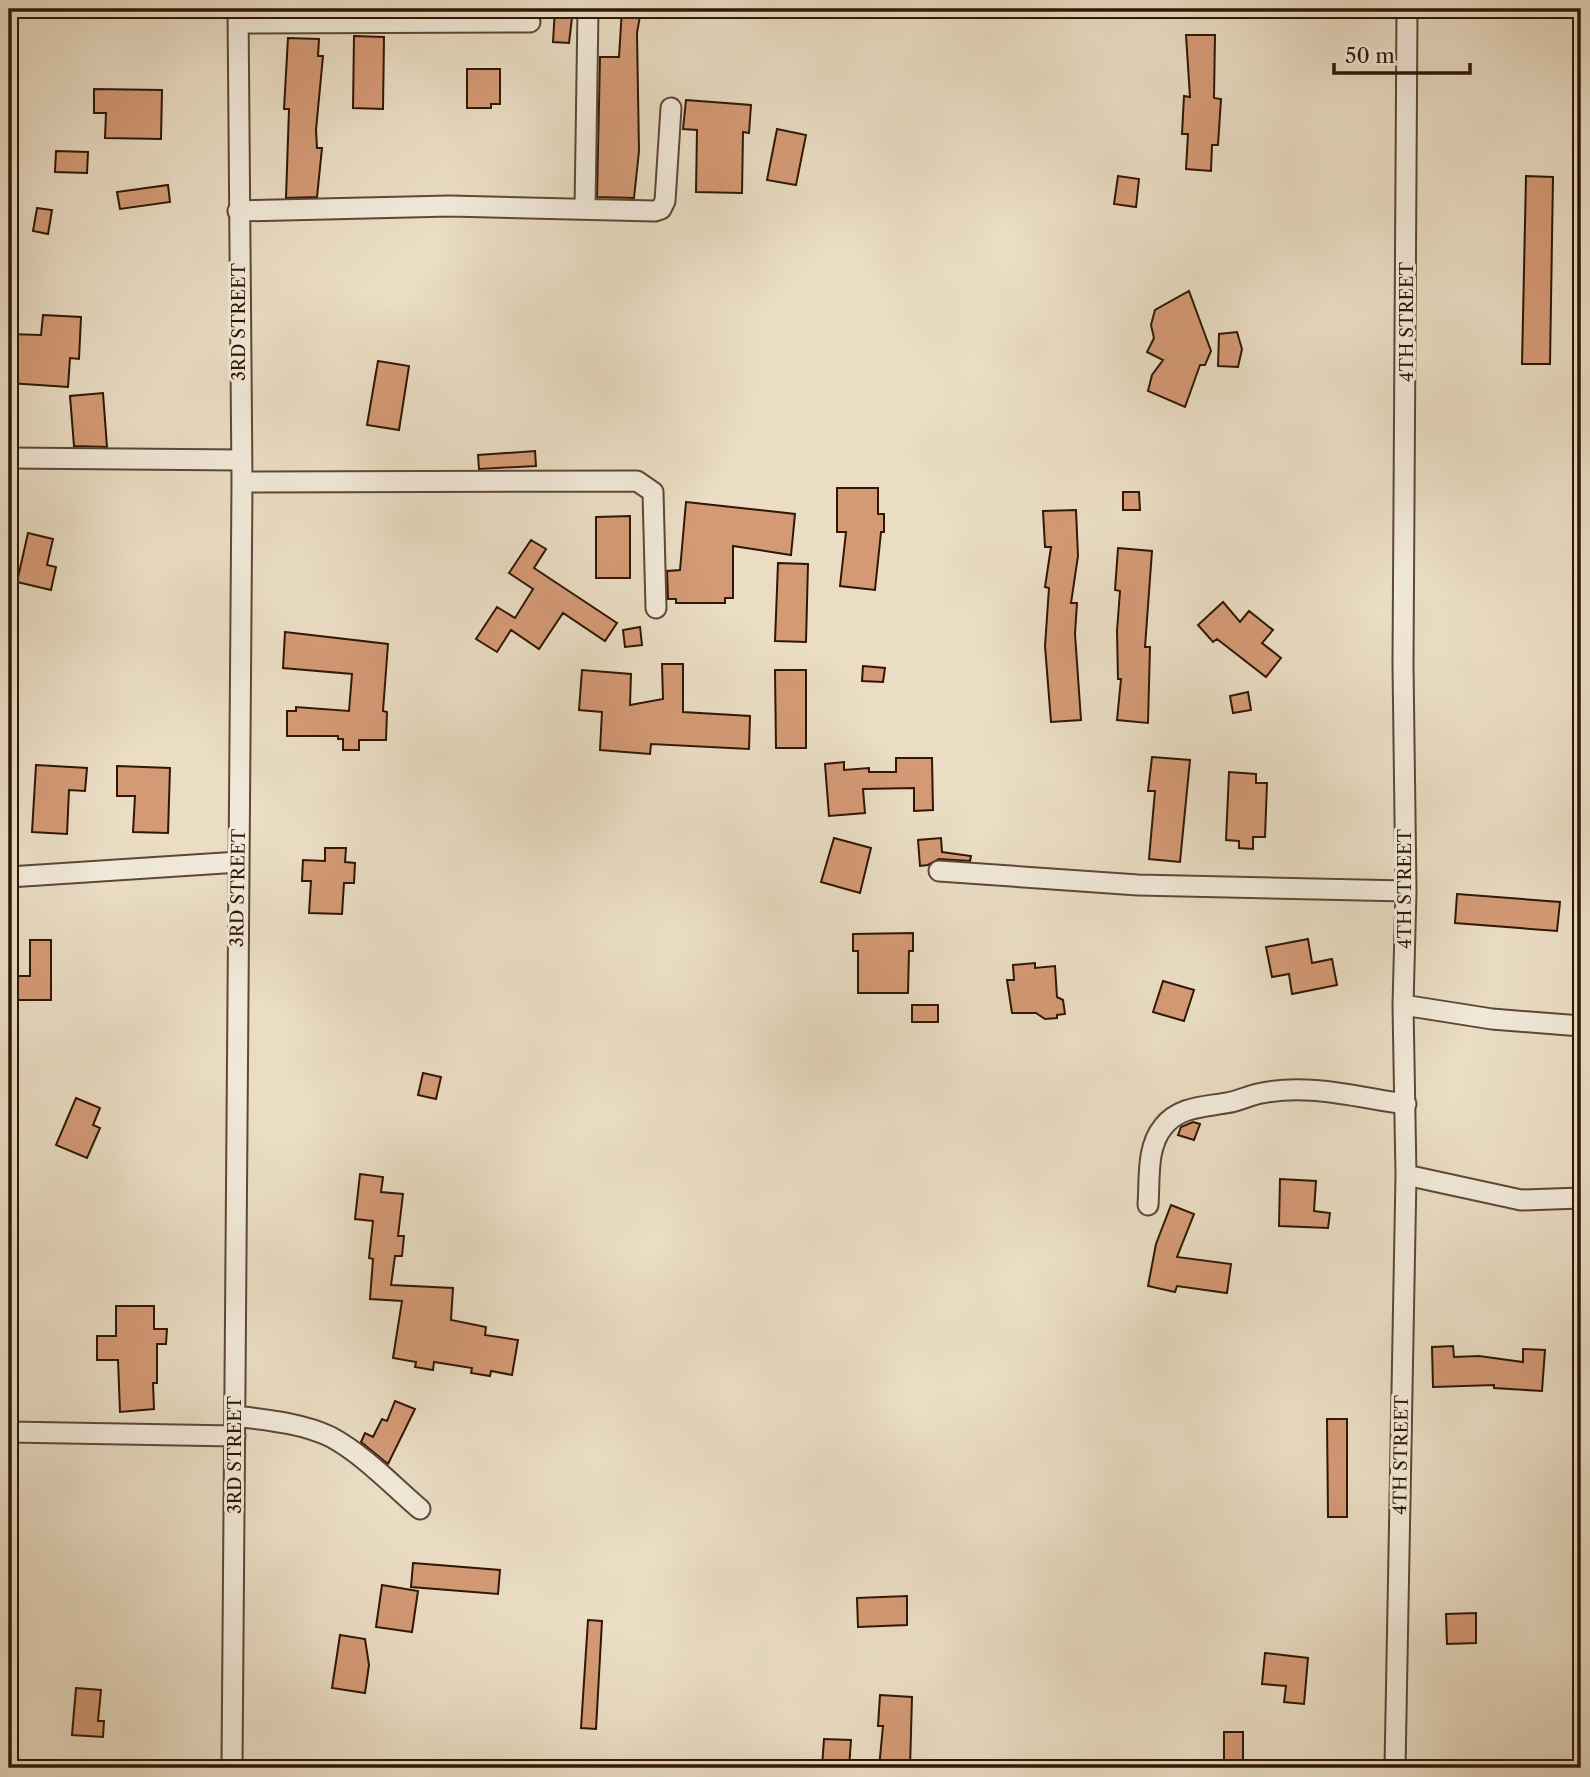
<svg xmlns="http://www.w3.org/2000/svg" width="1590" height="1777" viewBox="0 0 1590 1777" font-family="'Libre Caslon Text',serif">
<rect width="100%" height="100%" fill="#eaddc4"/>
<filter id="stains"><feTurbulence type="fractalNoise" baseFrequency=".00286" numOctaves="4"/><feColorMatrix values="0 0 0 0 .2 0 0 0 0 .09 0 0 0 0 .02 0 0 0 .5 -.17"/></filter>
<radialGradient id="worn" r=".72"><stop offset=".6" stop-color="#630" stop-opacity="0"/><stop offset="1" stop-color="#630" stop-opacity=".3"/></radialGradient>
<path fill="#d49a76" stroke="#301704" stroke-width="2" d="M 555,9 L 573,9 L 569,43 L 553,42 Z
M 622,9 L 641,10 L 637,33 L 639,151 L 634,198 L 597,197 L 600,57 L 619,57 Z
M 1186,35 L 1215,35 L 1214,98 L 1221,99 L 1218,145 L 1212,145 L 1211,171 L 1186,169 L 1188,134 L 1182,134 L 1184,96 L 1190,97 Z
M 354,36 L 384,37 L 383,109 L 353,108 Z
M 288,38 L 319,39 L 318,56 L 323,56 L 316,130 L 317,148 L 322,148 L 317,197 L 286,198 L 289,109 L 284,109 Z
M 467,69 L 500,69 L 500,104 L 491,104 L 491,108 L 467,108 Z
M 94,89 L 162,90 L 161,139 L 105,138 L 106,113 L 94,113 Z
M 686,100 L 751,105 L 749,133 L 743,132 L 742,193 L 696,192 L 697,130 L 683,129 Z
M 777,129 L 806,135 L 796,185 L 767,180 Z
M 56,151 L 88,152 L 87,173 L 55,172 Z
M 1118,176 L 1139,179 L 1136,207 L 1114,204 Z
M 1526,176 L 1553,177 L 1550,364 L 1522,364 Z
M 168,185 L 170,202 L 120,209 L 117,192 Z
M 37,208 L 52,210 L 48,234 L 33,231 Z
M 1189,291 L 1211,351 L 1205,365 L 1200,365 L 1185,407 L 1148,391 L 1152,375 L 1163,360 L 1147,352 L 1154,338 L 1151,325 L 1155,310 Z
M 43,315 L 81,317 L 79,359 L 70,358 L 68,387 L 9,383 L 9,334 L 41,335 Z
M 1237,332 L 1242,349 L 1238,367 L 1218,366 L 1219,334 Z
M 378,361 L 409,366 L 399,430 L 367,425 Z
M 103,393 L 107,447 L 74,446 L 70,396 Z
M 535,451 L 536,466 L 479,469 L 478,455 Z
M 837,488 L 878,488 L 878,514 L 884,514 L 884,532 L 881,532 L 875,590 L 840,586 L 846,532 L 837,532 Z
M 1123,492 L 1139,492 L 1140,510 L 1123,510 Z
M 686,502 L 795,514 L 791,555 L 733,546 L 733,598 L 725,598 L 725,603 L 676,603 L 676,599 L 668,599 L 667,571 L 680,570 Z
M 1076,510 L 1078,556 L 1071,603 L 1077,603 L 1075,634 L 1081,720 L 1051,722 L 1045,646 L 1049,588 L 1045,587 L 1051,547 L 1045,547 L 1043,511 Z
M 630,516 L 630,578 L 596,578 L 596,517 Z
M 28,533 L 53,539 L 47,565 L 56,567 L 51,590 L 17,582 Z
M 531,540 L 546,549 L 534,568 L 617,623 L 605,641 L 563,613 L 539,649 L 511,630 L 497,652 L 476,639 L 497,607 L 515,618 L 533,589 L 509,573 Z
M 1118,548 L 1152,551 L 1145,647 L 1150,647 L 1148,723 L 1117,720 L 1121,679 L 1118,679 L 1117,631 L 1120,591 L 1115,590 Z
M 778,563 L 808,564 L 806,642 L 775,641 Z
M 1223,602 L 1240,622 L 1249,611 L 1273,630 L 1262,643 L 1281,658 L 1266,677 L 1217,639 L 1213,642 L 1198,625 Z
M 640,627 L 642,645 L 625,647 L 623,630 Z
M 285,632 L 388,644 L 383,711 L 387,712 L 386,740 L 359,740 L 359,750 L 343,750 L 343,739 L 338,739 L 338,736 L 287,736 L 287,711 L 296,711 L 296,707 L 349,711 L 352,674 L 283,668 Z
M 662,664 L 683,664 L 683,712 L 750,716 L 749,749 L 651,744 L 650,754 L 600,750 L 602,712 L 579,710 L 582,670 L 631,674 L 630,705 L 663,699 Z
M 863,666 L 885,668 L 883,682 L 862,681 Z
M 775,670 L 806,670 L 806,748 L 776,748 Z
M 1248,692 L 1251,710 L 1233,713 L 1230,696 Z
M 1152,757 L 1190,760 L 1180,862 L 1149,859 L 1155,791 L 1148,791 Z
M 896,758 L 932,758 L 933,810 L 914,811 L 914,788 L 863,789 L 865,813 L 829,816 L 825,764 L 844,762 L 844,770 L 869,768 L 869,772 L 896,772 Z
M 36,765 L 87,768 L 85,791 L 69,790 L 67,834 L 32,832 Z
M 117,766 L 170,768 L 168,833 L 133,832 L 135,796 L 117,796 Z
M 1229,772 L 1256,774 L 1256,783 L 1267,783 L 1265,837 L 1253,837 L 1253,849 L 1239,848 L 1239,841 L 1226,840 Z
M 834,838 L 871,848 L 860,893 L 821,882 Z
M 941,838 L 942,852 L 971,856 L 970,861 L 939,859 L 928,865 L 920,866 L 918,840 Z
M 325,848 L 346,848 L 345,862 L 355,863 L 354,883 L 344,883 L 342,914 L 309,913 L 311,881 L 302,881 L 303,860 L 325,861 Z
M 1457,894 L 1560,902 L 1557,931 L 1455,923 Z
M 913,933 L 913,951 L 909,951 L 908,993 L 858,993 L 858,951 L 853,951 L 853,934 Z
M 1308,939 L 1312,963 L 1332,959 L 1337,985 L 1292,994 L 1289,974 L 1272,977 L 1266,947 Z
M 30,940 L 51,940 L 51,1000 L 9,1000 L 9,976 L 30,976 Z
M 1035,963 L 1035,968 L 1055,966 L 1057,997 L 1063,1000 L 1065,1014 L 1057,1015 L 1057,1018 L 1045,1019 L 1036,1013 L 1012,1013 L 1007,980 L 1014,980 L 1013,965 Z
M 1163,981 L 1194,990 L 1184,1021 L 1153,1012 Z
M 912,1005 L 938,1005 L 938,1022 L 912,1022 Z
M 423,1073 L 441,1077 L 436,1099 L 418,1095 Z
M 76,1098 L 100,1108 L 93,1125 L 100,1128 L 87,1158 L 56,1145 Z
M 1193,1122 L 1200,1124 L 1194,1140 L 1178,1135 L 1181,1127 Z
M 360,1174 L 383,1177 L 381,1192 L 403,1194 L 398,1236 L 404,1236 L 402,1256 L 395,1256 L 391,1285 L 453,1288 L 451,1320 L 486,1327 L 485,1335 L 518,1340 L 512,1375 L 491,1371 L 490,1376 L 471,1373 L 472,1368 L 434,1362 L 433,1370 L 415,1367 L 416,1362 L 393,1358 L 402,1301 L 370,1299 L 373,1259 L 369,1258 L 373,1221 L 355,1219 Z
M 1280,1179 L 1316,1181 L 1314,1211 L 1330,1213 L 1328,1228 L 1279,1226 Z
M 1171,1205 L 1194,1214 L 1177,1257 L 1231,1264 L 1227,1293 L 1177,1286 L 1175,1292 L 1148,1286 L 1156,1244 Z
M 116,1306 L 154,1306 L 154,1329 L 167,1329 L 166,1344 L 157,1344 L 157,1383 L 153,1383 L 154,1409 L 120,1412 L 118,1360 L 97,1360 L 97,1336 L 116,1336 Z
M 1453,1346 L 1454,1357 L 1479,1356 L 1523,1362 L 1523,1349 L 1545,1350 L 1542,1391 L 1494,1388 L 1494,1385 L 1433,1387 L 1432,1347 Z
M 395,1401 L 415,1409 L 388,1464 L 361,1442 L 365,1433 L 373,1437 L 382,1419 L 387,1421 Z
M 1327,1419 L 1347,1419 L 1347,1517 L 1328,1517 Z
M 413,1563 L 500,1570 L 498,1594 L 411,1587 Z
M 382,1585 L 418,1591 L 412,1632 L 376,1627 Z
M 907,1596 L 907,1625 L 858,1627 L 857,1598 Z
M 1476,1613 L 1476,1643 L 1447,1644 L 1446,1614 Z
M 588,1620 L 602,1621 L 596,1729 L 581,1728 Z
M 340,1635 L 365,1639 L 369,1665 L 365,1693 L 332,1688 Z
M 1265,1653 L 1308,1658 L 1304,1704 L 1284,1702 L 1286,1686 L 1262,1684 Z
M 76,1688 L 101,1690 L 98,1721 L 104,1721 L 103,1737 L 72,1735 Z
M 880,1695 L 912,1697 L 910,1768 L 879,1768 L 883,1726 L 878,1726 Z
M 1224,1732 L 1243,1732 L 1243,1767 L 1224,1767 Z
M 824,1739 L 851,1740 L 849,1768 L 822,1767 Z"/>
<g fill="none" stroke-linecap="round" stroke-linejoin="round">
<defs>
<path id="street" d="M 238,23 L 530,22
M 585,209 L 588,9
M 238,211 L 450,206 L 655,211 L 661,209 L 665,201 L 671,108
M 9,458 L 240,460
M 242,482 L 637,481 L 653,492 L 656,608
M 939,871 L 1138,885 L 1406,891
M 9,877 L 239,862
M 1403,1005 L 1492,1019 L 1581,1026
M 1406,1175 L 1521,1200 L 1581,1198
M 1148,1205 C 1150,1179 1146,1148 1163,1127 C 1178,1107 1203,1107 1226,1103 C 1239,1101 1250,1095 1262,1093 C 1309,1083 1360,1098 1406,1104
M 235,1416 C 267,1420 302,1423 331,1437 C 364,1455 392,1485 420,1509
M 9,1432 L 235,1436
M 232,1768 L 242,482 L 238,9
M 1395,1768 L 1406,1175 L 1403,1005 L 1406,891 L 1403,665 L 1407,9"/>
</defs>
<use href="#street" stroke="#5e4834" stroke-width="23"/>
<use href="#street" stroke="#f1e9d9" stroke-width="19"/>
</g>
<g text-anchor="middle" dominant-baseline="central" stroke-width="6" stroke-linejoin="round" paint-order="stroke">
<g font-size="18" fill="#301704" stroke="#f1e9d9">
<text transform="translate(239 322) rotate(-90)">3RD STREET</text>
<text transform="translate(1407 322) rotate(-90)">4TH STREET</text>
<text transform="translate(238 888) rotate(-89)">3RD STREET</text>
<text transform="translate(1405 889) rotate(-90)">4TH STREET</text>
<text transform="translate(235 1455) rotate(-90)">3RD STREET</text>
<text transform="translate(1401 1455) rotate(-89)">4TH STREET</text>
</g>
</g>
<rect width="1590" height="1777" fill="none" stroke="#eaddc4" stroke-width="35"/>
<rect x="10" y="10" width="1569" height="1756" fill="none" stroke="#301704" stroke-width="3.5"/>
<rect x="18" y="18" width="1555" height="1742" fill="none" stroke="#301704" stroke-width="2"/>
<path d="M1334 63v10h136v-10" fill="none" stroke="#301704" stroke-width="3.5"/>
<text x="1345" y="63" font-size="21" fill="#301704" stroke="#f1e9d9" stroke-width="5" paint-order="stroke">50 m</text>
<rect width="100%" height="100%" filter="url(#stains)"/>
<rect width="100%" height="100%" fill="url(#worn)"/>
</svg>
